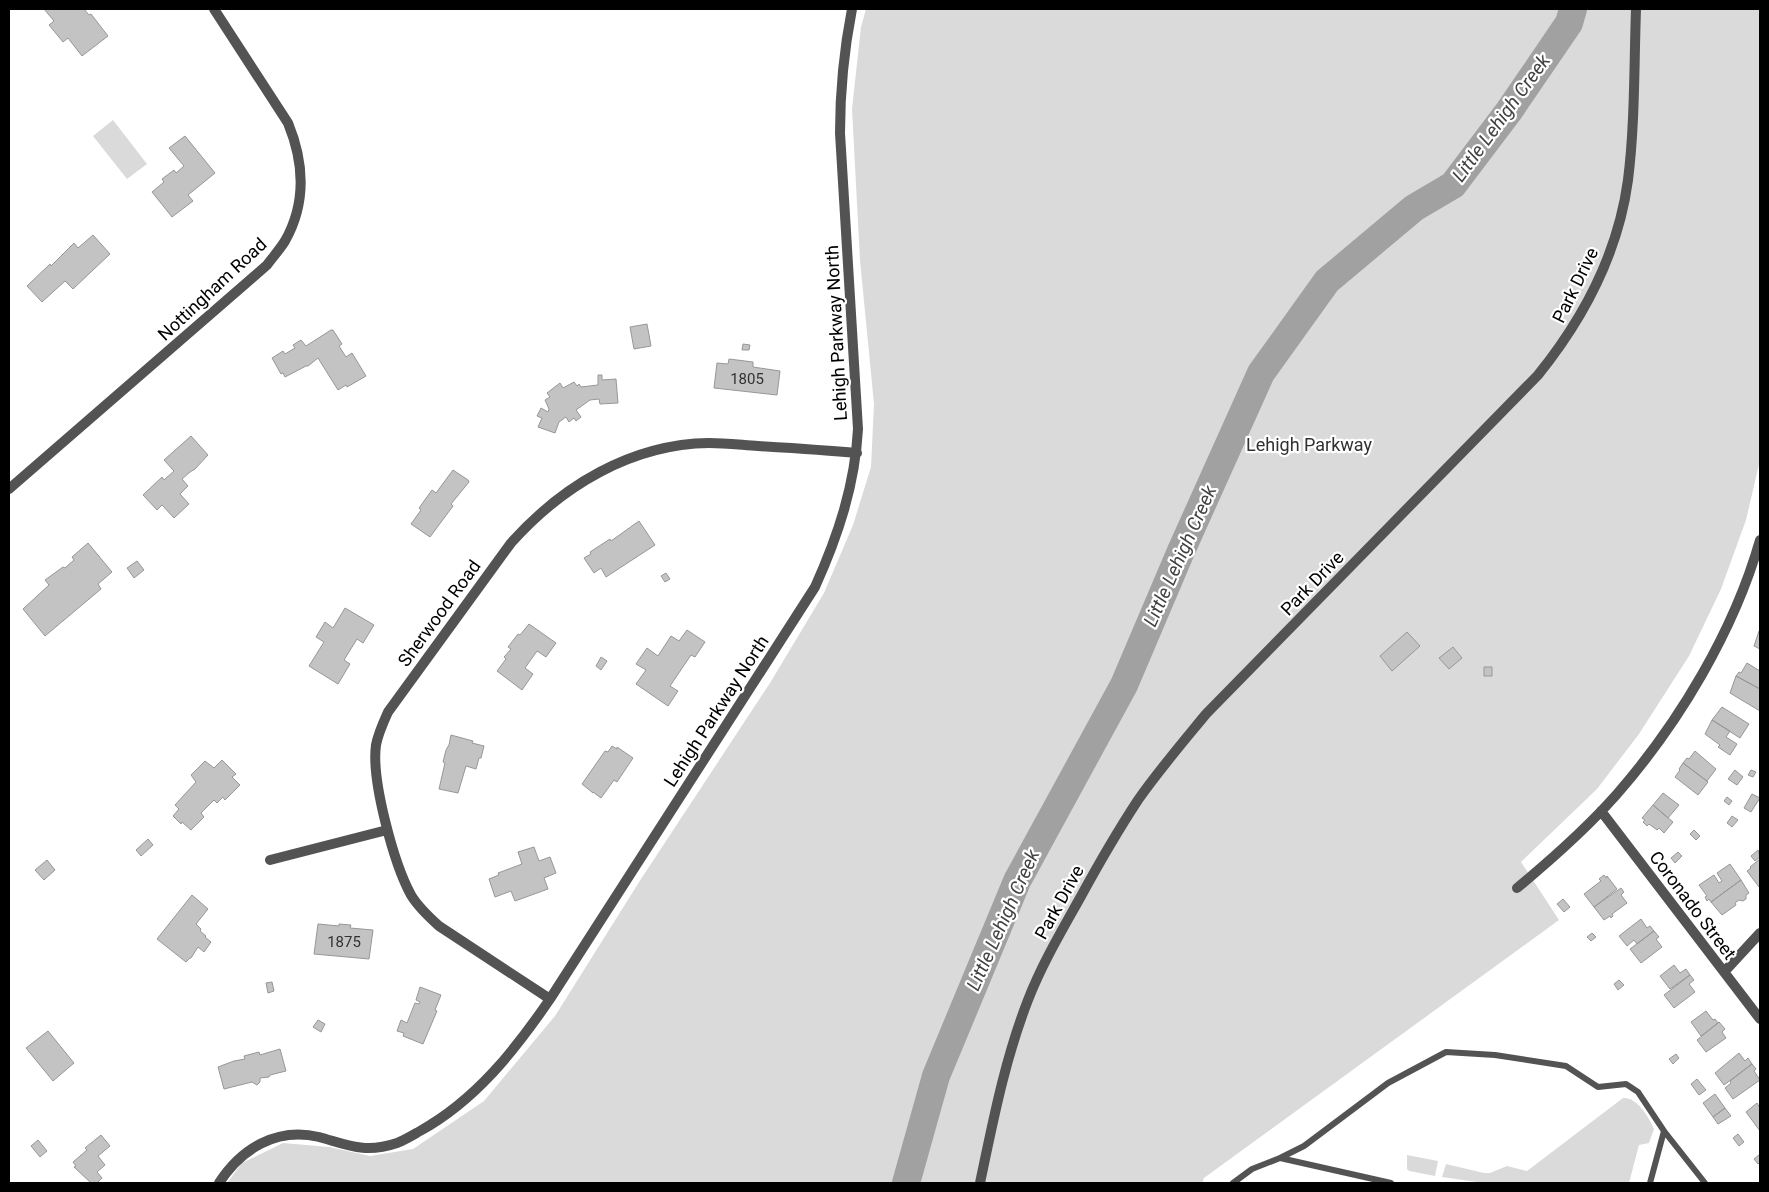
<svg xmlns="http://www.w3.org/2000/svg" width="1769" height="1192" viewBox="0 0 1769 1192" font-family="Roboto,sans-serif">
<rect width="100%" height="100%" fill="#fff"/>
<path fill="#dadada" d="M 866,9 L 1760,9 L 1760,460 L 1746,520 L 1721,589 L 1689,656 L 1639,734 L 1597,789 L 1521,862 L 1559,920 L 1204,1178 L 1202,1183 L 227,1183 L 242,1163 L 283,1143 L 329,1147 L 370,1156 L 413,1149 L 484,1101 L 555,1016 L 641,879 L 770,683 L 824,593 L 853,525 L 871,467 L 874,404 L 860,260 L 852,109 L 861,27 Z
M 113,120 L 147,164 L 127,179 L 93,136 Z
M 1623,1098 C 1637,1097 1649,1117 1654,1129 L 1649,1143 L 1639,1145 L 1629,1183 L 1484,1183 L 1442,1177 L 1446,1164 L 1484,1173 L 1490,1173 L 1507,1166 L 1527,1171 Z
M 1407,1155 L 1438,1161 L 1435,1176 L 1409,1171 L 1407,1169 Z"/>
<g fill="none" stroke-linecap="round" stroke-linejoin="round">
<path stroke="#a1a1a1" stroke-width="28" d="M 906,1183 L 936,1076 L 1017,881 L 1124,685 L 1181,551 L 1261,373 L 1327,281 L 1414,208 L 1453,185 L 1509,111 L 1569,23 L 1573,9"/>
</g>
<path fill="#c3c3c3" stroke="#979797" d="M 44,9 L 84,9 L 89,15 L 91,14 L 108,36 L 82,56 L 68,38 L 63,42 L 49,25 L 54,21 Z
M 185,136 L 215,173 L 188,195 L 193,201 L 172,217 L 152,192 L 164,182 L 162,179 L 174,170 L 176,173 L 184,166 L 169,148 Z
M 93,235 L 110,254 L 73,289 L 65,281 L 42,302 L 27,286 L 50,264 L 51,266 L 74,243 L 78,248 Z
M 647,324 L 651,346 L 634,349 L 630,327 Z
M 331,330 L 333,330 L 342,344 L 339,346 L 346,357 L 352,353 L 366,376 L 347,387 L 346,385 L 338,390 L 318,358 L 308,366 L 306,366 L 285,377 L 283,373 L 281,374 L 272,358 L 283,351 L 285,354 L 295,348 L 293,345 L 301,340 L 306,346 Z
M 743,344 L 750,345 L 749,350 L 742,350 Z
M 729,359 L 753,362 L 753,367 L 780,371 L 777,395 L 714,388 L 717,363 L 728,364 Z
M 598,375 L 602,375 L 602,380 L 616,379 L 618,403 L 600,404 L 599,399 L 590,400 L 576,410 L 581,417 L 576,421 L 574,418 L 569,422 L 566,417 L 559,422 L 555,433 L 538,427 L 542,418 L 537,416 L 541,408 L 548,412 L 549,409 L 545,400 L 550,397 L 547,393 L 560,383 L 563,388 L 574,382 L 577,386 L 579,384 L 581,387 L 598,385 Z
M 191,436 L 208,455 L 195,469 L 190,472 L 182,479 L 188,486 L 180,494 L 189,504 L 174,518 L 162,505 L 157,510 L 143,495 L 162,477 L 164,480 L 174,471 L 164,460 Z
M 453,470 L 468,480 L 469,482 L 451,504 L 453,506 L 430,537 L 411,524 L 421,510 L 419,508 L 432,490 L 436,493 Z
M 639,521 L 655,545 L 606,577 L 601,568 L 594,573 L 584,558 L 591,554 L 590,552 L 610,539 L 611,541 Z
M 88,543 L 112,572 L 98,584 L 101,589 L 45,636 L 23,609 L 49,585 L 45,580 L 63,567 L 65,568 L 74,560 L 72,557 Z
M 137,561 L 144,570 L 134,578 L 127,568 Z
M 666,573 L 670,579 L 665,582 L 661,576 Z
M 345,608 L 374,625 L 363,643 L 357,639 L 344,660 L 350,664 L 338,684 L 309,666 L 324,642 L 316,637 L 325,622 L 333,628 Z
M 529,624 L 556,643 L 546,657 L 537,651 L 525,668 L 533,674 L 522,690 L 497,671 L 506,659 L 504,657 L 511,649 L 508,647 L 518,634 L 520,635 Z
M 687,630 L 705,642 L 695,657 L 691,655 L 670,686 L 678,691 L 668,706 L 636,684 L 646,670 L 636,664 L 647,648 L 658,656 L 671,636 L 679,641 Z
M 1759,631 L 1760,632 L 1760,649 L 1754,646 Z
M 1407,632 L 1420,646 L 1392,671 L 1380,656 Z
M 1453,647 L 1462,658 L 1449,669 L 1439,658 Z
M 601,657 L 607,661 L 601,670 L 596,666 Z
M 1747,663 L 1760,671 L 1760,689 L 1736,676 L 1739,672 L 1741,673 Z
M 1484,667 L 1492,667 L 1492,676 L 1484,676 Z
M 1736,676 L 1760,689 L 1760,711 L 1730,693 Z
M 1722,707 L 1749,724 L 1740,738 L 1712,720 Z
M 1712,720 L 1730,731 L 1726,737 L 1737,744 L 1730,755 L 1718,747 L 1720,745 L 1705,734 Z
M 451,735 L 473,741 L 472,743 L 484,746 L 481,758 L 479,758 L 476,769 L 466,766 L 458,793 L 439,789 L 445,763 L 443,762 L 446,750 L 449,745 Z
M 612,746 L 617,749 L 617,747 L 633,758 L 617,782 L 614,780 L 601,798 L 593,792 L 593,793 L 582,784 L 605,751 L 608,752 Z
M 1695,751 L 1716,769 L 1707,781 L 1683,763 L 1687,758 L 1689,759 Z
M 222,760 L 236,774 L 232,777 L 240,785 L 225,800 L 223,797 L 217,803 L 214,800 L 201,813 L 204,817 L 191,830 L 182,822 L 181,824 L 173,816 L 179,809 L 175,805 L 196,782 L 191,775 L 205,761 L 214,768 Z
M 1683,763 L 1708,782 L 1698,795 L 1675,777 L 1680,770 L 1679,769 Z
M 1735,770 L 1743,777 L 1737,785 L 1728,779 Z
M 1751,770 L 1756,772 L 1753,777 L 1748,775 Z
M 1663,793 L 1679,805 L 1668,818 L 1653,805 Z
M 1752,794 L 1760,798 L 1751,812 L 1744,808 Z
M 1727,797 L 1732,801 L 1729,805 L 1724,801 Z
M 1653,805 L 1673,822 L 1664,833 L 1659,828 L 1657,830 L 1649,824 L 1647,826 L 1643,822 L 1645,820 L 1642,818 Z
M 1732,816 L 1738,820 L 1732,827 L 1727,823 Z
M 1694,830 L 1700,836 L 1696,840 L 1690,834 Z
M 148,839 L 153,845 L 141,856 L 136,850 Z
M 534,847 L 539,861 L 550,857 L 556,873 L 544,878 L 548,889 L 515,901 L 511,891 L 495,897 L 489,879 L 499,875 L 498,873 L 522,864 L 518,852 Z
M 1758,850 L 1760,857 L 1755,861 L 1751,856 Z
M 1678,852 L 1682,856 L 1675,863 L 1671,858 Z
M 1760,859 L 1760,886 L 1759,887 L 1747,871 L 1751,868 L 1750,867 Z
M 47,860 L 55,870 L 44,880 L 35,870 Z
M 1730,864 L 1741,880 L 1711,902 L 1709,899 L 1707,901 L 1705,897 L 1707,896 L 1699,885 L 1714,875 L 1719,883 L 1722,881 L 1717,873 Z
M 1604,875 L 1606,878 L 1607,876 L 1617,889 L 1594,907 L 1584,894 L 1601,881 L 1599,879 Z
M 1741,880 L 1749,893 L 1746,895 L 1746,899 L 1743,901 L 1739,900 L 1735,903 L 1736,905 L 1722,915 L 1711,902 Z
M 1621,888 L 1624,892 L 1621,895 L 1627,903 L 1612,914 L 1613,916 L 1611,918 L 1610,916 L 1604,920 L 1594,907 Z
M 192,895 L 208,909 L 196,924 L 201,929 L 200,931 L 206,936 L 205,937 L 211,942 L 204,952 L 198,947 L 191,958 L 190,958 L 186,962 L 157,939 Z
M 1563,899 L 1570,907 L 1564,912 L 1557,904 Z
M 1641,919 L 1647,928 L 1650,926 L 1654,931 L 1637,944 L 1634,940 L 1627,946 L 1619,936 Z
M 318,924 L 339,926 L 339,924 L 351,925 L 350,928 L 373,930 L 369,959 L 314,954 Z
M 1654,931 L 1659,937 L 1656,939 L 1662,947 L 1641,963 L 1630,949 Z
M 1592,933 L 1596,937 L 1591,941 L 1587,937 Z
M 1674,965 L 1680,973 L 1686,969 L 1690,975 L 1670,989 L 1660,976 Z
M 1690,975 L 1694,980 L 1689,984 L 1695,992 L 1674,1008 L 1664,995 Z
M 1619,980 L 1624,985 L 1618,990 L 1614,984 Z
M 272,982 L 274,991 L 268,993 L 266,983 Z
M 420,987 L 441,995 L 435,1010 L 437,1011 L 423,1044 L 403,1036 L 404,1033 L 397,1031 L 401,1020 L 407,1023 L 415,1003 L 419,1004 L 420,1002 L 416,1000 Z
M 1706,1011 L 1713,1020 L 1715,1019 L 1718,1023 L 1701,1036 L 1691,1022 Z
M 318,1020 L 325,1024 L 321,1032 L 313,1027 Z
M 1719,1022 L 1725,1029 L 1722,1032 L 1726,1038 L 1706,1052 L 1697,1040 Z
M 48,1031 L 74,1063 L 53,1081 L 26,1048 Z
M 280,1049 L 286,1071 L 270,1075 L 269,1077 L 260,1078 L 260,1082 L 257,1085 L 252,1082 L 224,1089 L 218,1067 L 234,1061 L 245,1059 L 244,1056 L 259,1052 L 260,1055 Z
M 1739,1053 L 1745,1061 L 1748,1058 L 1752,1064 L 1724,1085 L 1715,1073 Z
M 1676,1054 L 1679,1058 L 1673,1064 L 1669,1059 Z
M 1752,1064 L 1756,1069 L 1754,1071 L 1760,1080 L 1733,1099 L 1725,1088 L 1731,1083 L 1730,1081 Z
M 1697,1079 L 1706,1090 L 1699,1095 L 1691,1084 Z
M 1715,1094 L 1725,1108 L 1713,1117 L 1703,1103 Z
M 1757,1103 L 1760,1108 L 1760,1131 L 1746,1112 Z
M 1725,1108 L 1731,1116 L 1718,1124 L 1713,1117 Z
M 1738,1134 L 1744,1142 L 1739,1146 L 1733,1138 Z
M 101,1135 L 110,1146 L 98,1156 L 105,1165 L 97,1172 L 102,1178 L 97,1183 L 91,1183 L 74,1167 L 76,1166 L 73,1162 L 87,1150 L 85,1148 Z
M 38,1140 L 47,1151 L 40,1157 L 31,1146 Z
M 1760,1154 L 1760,1162 L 1758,1164 L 1754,1159 Z"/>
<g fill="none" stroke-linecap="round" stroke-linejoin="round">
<path stroke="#535353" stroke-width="6" d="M 1280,1158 L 1304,1146 L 1388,1083 L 1446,1052 L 1495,1055 L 1566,1066 L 1598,1087 L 1626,1084 L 1638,1092 L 1664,1131 L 1705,1183
M 1233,1183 L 1252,1169 L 1280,1158 L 1391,1183
M 1650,1183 L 1664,1131"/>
<path stroke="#535353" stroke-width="10" d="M 9,489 L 267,265 C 273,257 280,249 285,241 C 307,202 304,162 288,123 L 214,9
M 1601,811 L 1760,1019
M 270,860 L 387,830
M 1517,888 C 1552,859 1587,828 1617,794 C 1679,723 1734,631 1760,540
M 1724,972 L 1760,933
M 550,999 L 439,926 C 429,917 418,907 411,895 C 394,864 371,780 376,745 C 378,734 383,723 388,712 L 511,543 C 562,486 631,444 709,443 C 725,443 742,445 758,446 C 791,448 824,450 857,453
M 219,1183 C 241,1149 276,1127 319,1137 C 348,1145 365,1154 397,1143 C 405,1140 413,1135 420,1131 C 476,1100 515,1050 550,999 L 815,587 C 838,536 855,485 858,429 L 840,133 C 840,90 844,50 852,9
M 980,1183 C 993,1121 1005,1059 1028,1000 C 1042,964 1061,932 1080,898 C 1098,865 1117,832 1138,800 C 1159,770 1183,742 1206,714 L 1538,375 C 1584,318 1618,254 1628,180 C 1635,124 1634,66 1636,9"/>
</g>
<g text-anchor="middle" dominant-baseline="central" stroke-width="4.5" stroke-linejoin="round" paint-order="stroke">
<g font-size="15" fill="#313131">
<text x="747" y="379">1805</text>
<text x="344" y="942">1875</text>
</g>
<g font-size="18" fill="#000" stroke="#fff">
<text transform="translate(1575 285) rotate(-64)">Park Drive</text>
<text transform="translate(212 289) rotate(-43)">Nottingham Road</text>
<text transform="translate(836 333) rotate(-93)">Lehigh Parkway North</text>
<text transform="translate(1312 583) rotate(-46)">Park Drive</text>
<text transform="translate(439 613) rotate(-54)">Sherwood Road</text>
<text transform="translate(716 711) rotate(-57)">Lehigh Parkway North</text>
<text transform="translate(1059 902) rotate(-61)">Park Drive</text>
<text transform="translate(1693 905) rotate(53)">Coronado Street</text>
</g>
<g font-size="18" fill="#313131" stroke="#fff">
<text x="1309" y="444">Lehigh Parkway</text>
</g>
<g font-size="19" font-style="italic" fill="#424242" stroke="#fff">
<text transform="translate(1501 118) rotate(-54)">Little Lehigh Creek</text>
<text transform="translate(1180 556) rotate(-66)">Little Lehigh Creek</text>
<text transform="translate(1003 920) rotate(-66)">Little Lehigh Creek</text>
</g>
</g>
<rect width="1769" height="1192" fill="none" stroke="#000000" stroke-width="20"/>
</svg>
